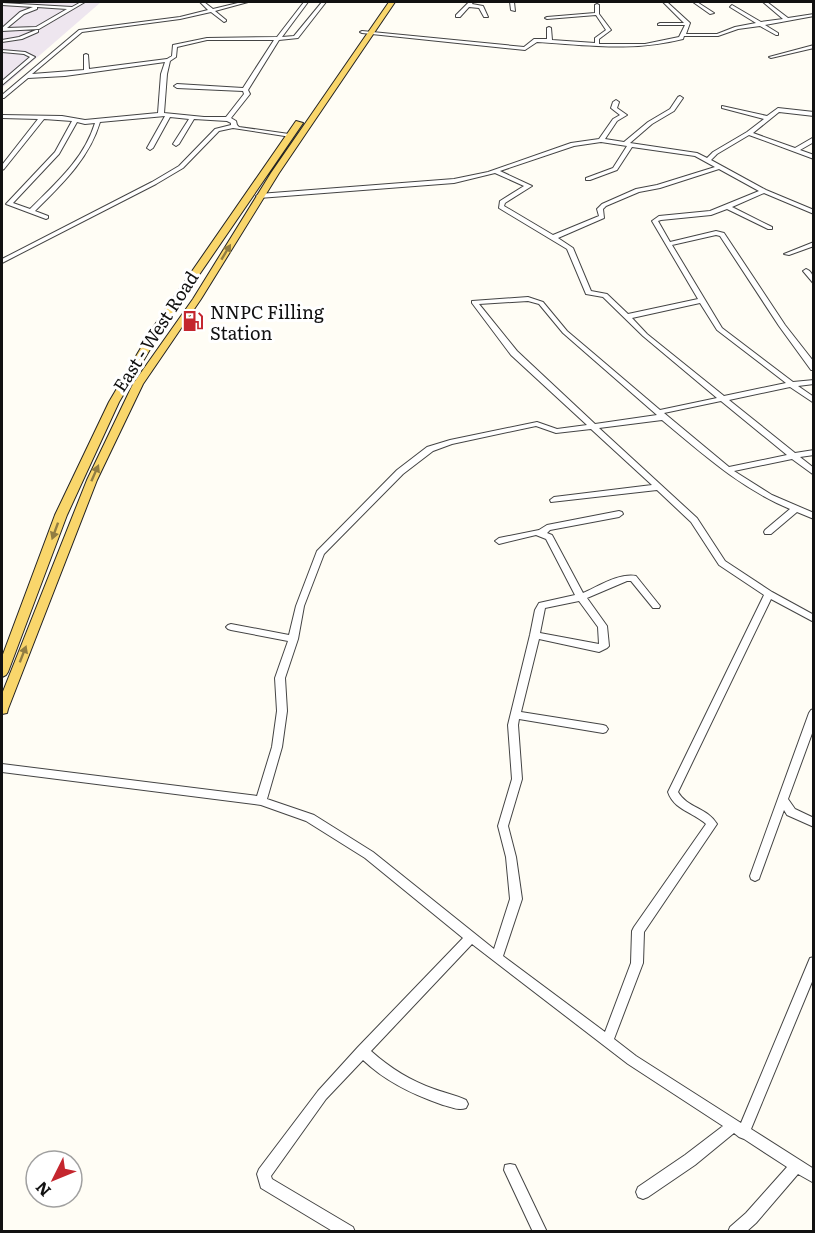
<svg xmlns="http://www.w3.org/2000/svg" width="815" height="1233" viewBox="0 0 815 1233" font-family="Literata,serif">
<rect width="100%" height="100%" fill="#fffdf5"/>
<path fill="#eee6ef" d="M 2,2 L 101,2 L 2,88 Z"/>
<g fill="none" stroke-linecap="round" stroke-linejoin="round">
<defs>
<path id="minor" d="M 81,2 L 85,2 L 39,29 L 2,31 L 2,28 L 20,12 L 33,7 L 2,5 L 2,3 L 72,7 ZM 37,7 L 67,9 L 36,27 L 7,28 L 24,14 L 37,9 Z
M 200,2 L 204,2 L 213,9 L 242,2 L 248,2 L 215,11 L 226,20 L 226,21 L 224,22 L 211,12 L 180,19 L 82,32 L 32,74 L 84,70 L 84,55 L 86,54 L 88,55 L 89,69 L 167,59 L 172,56 L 173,45 L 207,38 L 277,37 L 304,2 L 308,2 L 282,37 L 294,36 L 322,2 L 326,2 L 298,38 L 279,40 L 248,90 L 250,94 L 231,118 L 236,121 L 237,125 L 239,127 L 289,134 L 292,136 L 291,137 L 233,128 L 219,131 L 183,168 L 156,184 L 2,263 L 2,259 L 152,182 L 179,166 L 215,129 L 231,125 L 231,123 L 227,121 L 194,119 L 179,144 L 176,146 L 173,144 L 189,119 L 170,117 L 153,148 L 150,150 L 147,148 L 165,116 L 100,122 C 89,159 62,184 35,211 L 48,216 L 48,218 L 46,219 L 6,204 L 55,152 L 72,121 L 44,119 L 4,169 L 2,170 L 2,165 L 38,119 L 2,118 L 2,115 L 62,116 L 85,120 L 158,113 L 161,74 L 165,62 L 65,76 L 28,78 L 4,98 L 2,98 L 2,95 L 79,30 L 180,17 L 208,10 ZM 207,40 L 274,40 L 243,88 L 177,84 L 174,86 L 177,88 L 243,91 L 244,94 L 226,117 L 204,117 L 164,113 L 167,74 L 170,61 L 176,57 L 177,47 ZM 77,122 L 85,124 L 95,123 C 84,159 56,183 30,209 L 13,203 L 59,154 Z
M 469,2 L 473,2 L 472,4 L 483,6 L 488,17 L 484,17 L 479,8 L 469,7 L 460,17 L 456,17 L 456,15 Z
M 510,2 L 514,2 L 515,11 L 511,10 Z
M 663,2 L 667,2 L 690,23 L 686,34 L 717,34 L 735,27 L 756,23 L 730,7 L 732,5 L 761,22 L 783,19 L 763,2 L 767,2 L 788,18 L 814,14 L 814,16 L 765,25 L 778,33 L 778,35 L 776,35 L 760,26 L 738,29 L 718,36 L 684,36 L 683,39 C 631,52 589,45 537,42 L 525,50 L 362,33 L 360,32 L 362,31 L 524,47 L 534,39 L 547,39 L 547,28 L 549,27 L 551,28 L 552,40 L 595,43 L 595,38 L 606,30 L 596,15 L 547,19 L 545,18 L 547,17 L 595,13 L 595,5 L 597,4 L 599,5 L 599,14 L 611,30 L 599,39 L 599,44 L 645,44 L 679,37 L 685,25 L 658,25 L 658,24 L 660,23 L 684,23 Z
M 693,2 L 697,2 L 714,13 L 710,14 Z
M 36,30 L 38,30 L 38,32 L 22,39 L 2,42 L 2,40 L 19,37 Z
M 814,45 L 814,48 L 771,58 L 769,57 Z
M 2,50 L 25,52 L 35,57 L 2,85 L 2,81 L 30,57 L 24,54 L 2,52 Z
M 680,96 L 683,98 L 674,111 L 652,124 L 630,143 L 697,153 L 707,158 L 713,152 L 747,132 L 764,119 L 722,108 L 722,106 L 767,116 L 778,108 L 814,112 L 814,116 L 779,112 L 753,133 L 795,148 L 814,137 L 814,142 L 800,150 L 814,155 L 814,159 L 749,135 L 717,154 L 711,160 L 766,190 L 814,210 L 814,214 L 764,193 L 732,207 L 772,227 L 772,229 L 768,229 L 727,209 L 711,215 L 661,220 L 658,221 L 670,242 L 716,231 L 724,233 L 785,325 L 814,362 L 814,370 L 811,370 L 779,326 L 720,236 L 716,235 L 672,245 L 722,328 L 793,382 L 814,380 L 814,384 L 798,386 L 814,397 L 814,403 L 790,387 L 729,400 L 795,453 L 814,450 L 814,455 L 800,457 L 814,468 L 814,475 L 792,459 L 734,471 L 772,495 L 814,513 L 814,519 L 797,512 L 771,534 L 765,534 L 764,532 L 765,530 L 790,509 C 740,488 703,454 662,420 L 599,428 L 697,518 L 725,561 L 772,592 L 814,615 L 814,622 L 771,599 L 678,792 C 687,808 708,808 717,824 L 644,932 L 643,963 L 614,1039 L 636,1056 L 741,1123 L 810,958 L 814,957 L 814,977 L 751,1129 L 814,1169 L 814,1183 L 798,1174 L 756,1223 L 746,1232 L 728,1232 L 730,1227 L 746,1213 L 787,1167 L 744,1139 L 739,1137 L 734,1133 L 695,1165 L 648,1197 L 643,1199 L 638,1197 L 636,1192 L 638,1187 L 685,1155 L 723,1126 L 628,1064 L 472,944 L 371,1051 C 390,1068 411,1081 434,1089 C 445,1093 456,1095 466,1100 L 468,1104 L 466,1108 C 459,1111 451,1107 443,1105 C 414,1095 386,1082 363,1060 L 326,1099 L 271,1176 L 272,1179 L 353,1227 L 355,1232 L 334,1232 L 261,1188 L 257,1174 L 259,1169 L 318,1091 L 358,1047 L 463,938 L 365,858 L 306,821 L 261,805 L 2,772 L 2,764 L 257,796 L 272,747 L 277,711 L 275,678 L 288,641 L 231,630 L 228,629 L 226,627 L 228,625 L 231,624 L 289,635 L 296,606 L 317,551 L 397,470 L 427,447 L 450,440 L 537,422 L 557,429 L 587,425 L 511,355 L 472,303 L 472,301 L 528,297 L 543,302 L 567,331 L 593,353 L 660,410 L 717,398 L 643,336 L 603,297 L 586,294 L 567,249 L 499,208 L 500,201 L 524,186 L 495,173 L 454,183 L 259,198 L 256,196 L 259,194 L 454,179 L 488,172 L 571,143 L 599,139 L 613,119 L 620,115 L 611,108 L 613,102 L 616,100 L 619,102 L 617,108 L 627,115 L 617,121 L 605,139 L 624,142 L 648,122 L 670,109 L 678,97 ZM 601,142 L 627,146 L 613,168 L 586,178 L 586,180 L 590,180 L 617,170 L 632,147 L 695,156 L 715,167 L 657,185 L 636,189 L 602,204 L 597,209 L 599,216 L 553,235 L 504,206 L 505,203 L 532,186 L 500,171 L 574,146 ZM 719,169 L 759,191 L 710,211 L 659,216 L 652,221 L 698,299 L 628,314 L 607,294 L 591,291 L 573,248 L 558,238 L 604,218 L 603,209 L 606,206 L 639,192 L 660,188 ZM 528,301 L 539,304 L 563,333 L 657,415 L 595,424 L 517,351 L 479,304 ZM 700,303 L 717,330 L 786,383 L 724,396 L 647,334 L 632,318 ZM 721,401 L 787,455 L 729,467 L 664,413 ZM 536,426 L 556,433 L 591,429 L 652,485 L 554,497 L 550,500 L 551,502 L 657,490 L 691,522 L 719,565 L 764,595 L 668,792 C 674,810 693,812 706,824 L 634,927 L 632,931 L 631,963 L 605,1032 L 503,956 L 522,899 L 516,857 L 508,826 L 522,779 L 518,725 L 519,719 L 603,733 L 606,732 L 608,729 L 606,726 L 603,725 L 521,712 L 539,639 L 599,652 L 607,648 L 609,646 L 607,626 L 587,598 L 627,581 L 631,581 L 653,608 L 659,608 L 660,606 L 636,576 C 619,573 599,586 583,593 L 552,535 L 547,533 L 550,530 L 619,517 L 623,514 L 622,512 L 619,511 L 547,525 L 539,530 L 499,538 L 495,541 L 499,544 L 536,535 L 546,539 L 575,595 L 539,603 L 535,610 L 530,635 L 508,725 L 512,779 L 498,826 L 506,857 L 510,899 L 494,949 L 373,852 L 314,815 L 267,799 L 282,747 L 287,711 L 285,678 L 298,639 L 304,606 L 324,554 L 403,474 L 433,451 L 452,444 ZM 579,601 L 598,627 L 599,644 L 540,633 L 545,608 Z
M 814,242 L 814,246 L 789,255 L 784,254 Z
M 806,269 C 812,271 814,278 814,284 L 803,271 Z
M 814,709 L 814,728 L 788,799 L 795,809 L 814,818 L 814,827 L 787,815 L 784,810 L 760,876 L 759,879 L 755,881 L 751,879 L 750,876 L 809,713 L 811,710 Z
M 510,1164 L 515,1165 L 547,1232 L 533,1232 L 504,1170 L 505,1165 Z"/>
<path id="major" d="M 389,2 L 395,2 L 279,173 L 201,299 L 143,384 L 97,480 L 8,709 L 7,713 L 2,714 L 2,694 L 87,480 L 133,384 L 193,299 L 271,173 Z
M 296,121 L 303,123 L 162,329 L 119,402 L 67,515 L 8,672 L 6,675 L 2,677 L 2,657 L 55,515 L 109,402 L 152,329 Z"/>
</defs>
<use href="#minor" stroke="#444" stroke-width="2"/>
<use href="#major" stroke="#222" stroke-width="2"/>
<use href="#minor" fill="#fff" fill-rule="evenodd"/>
<use href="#major" fill="#f9d66b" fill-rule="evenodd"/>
</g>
<defs><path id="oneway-solid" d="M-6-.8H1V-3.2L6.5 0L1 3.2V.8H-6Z" transform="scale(1.5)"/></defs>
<g fill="#917d42">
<use href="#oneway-solid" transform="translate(226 252) rotate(-59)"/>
<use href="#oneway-solid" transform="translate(95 473) rotate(-66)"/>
<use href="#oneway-solid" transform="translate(55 531) rotate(110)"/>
<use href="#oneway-solid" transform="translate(23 654) rotate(-69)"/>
</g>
<defs>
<symbol id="fuel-bare" viewBox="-9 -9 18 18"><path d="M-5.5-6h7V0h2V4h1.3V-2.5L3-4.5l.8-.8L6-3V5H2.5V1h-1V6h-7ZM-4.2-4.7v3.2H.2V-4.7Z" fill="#c4262e" stroke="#fff" stroke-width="2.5" paint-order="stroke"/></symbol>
</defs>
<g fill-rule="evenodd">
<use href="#fuel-bare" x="178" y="306" width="30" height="30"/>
</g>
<g text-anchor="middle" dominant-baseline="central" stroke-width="6" stroke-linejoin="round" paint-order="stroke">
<g font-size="18" fill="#111" stroke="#fff" text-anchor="start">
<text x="210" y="311">NNPC Filling<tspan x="210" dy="21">Station</tspan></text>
</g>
<g font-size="18" fill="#111" stroke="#fff">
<text transform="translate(155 331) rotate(-57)">East - West Road</text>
</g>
</g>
<rect width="815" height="1233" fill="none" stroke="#111111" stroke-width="6"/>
<g transform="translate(54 1179) rotate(227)"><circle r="28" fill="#ffffff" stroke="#a0a0a0" stroke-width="1.5"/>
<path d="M0-4.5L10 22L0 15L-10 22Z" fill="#c4262e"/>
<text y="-9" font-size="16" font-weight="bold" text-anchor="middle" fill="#111111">N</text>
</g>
</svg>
